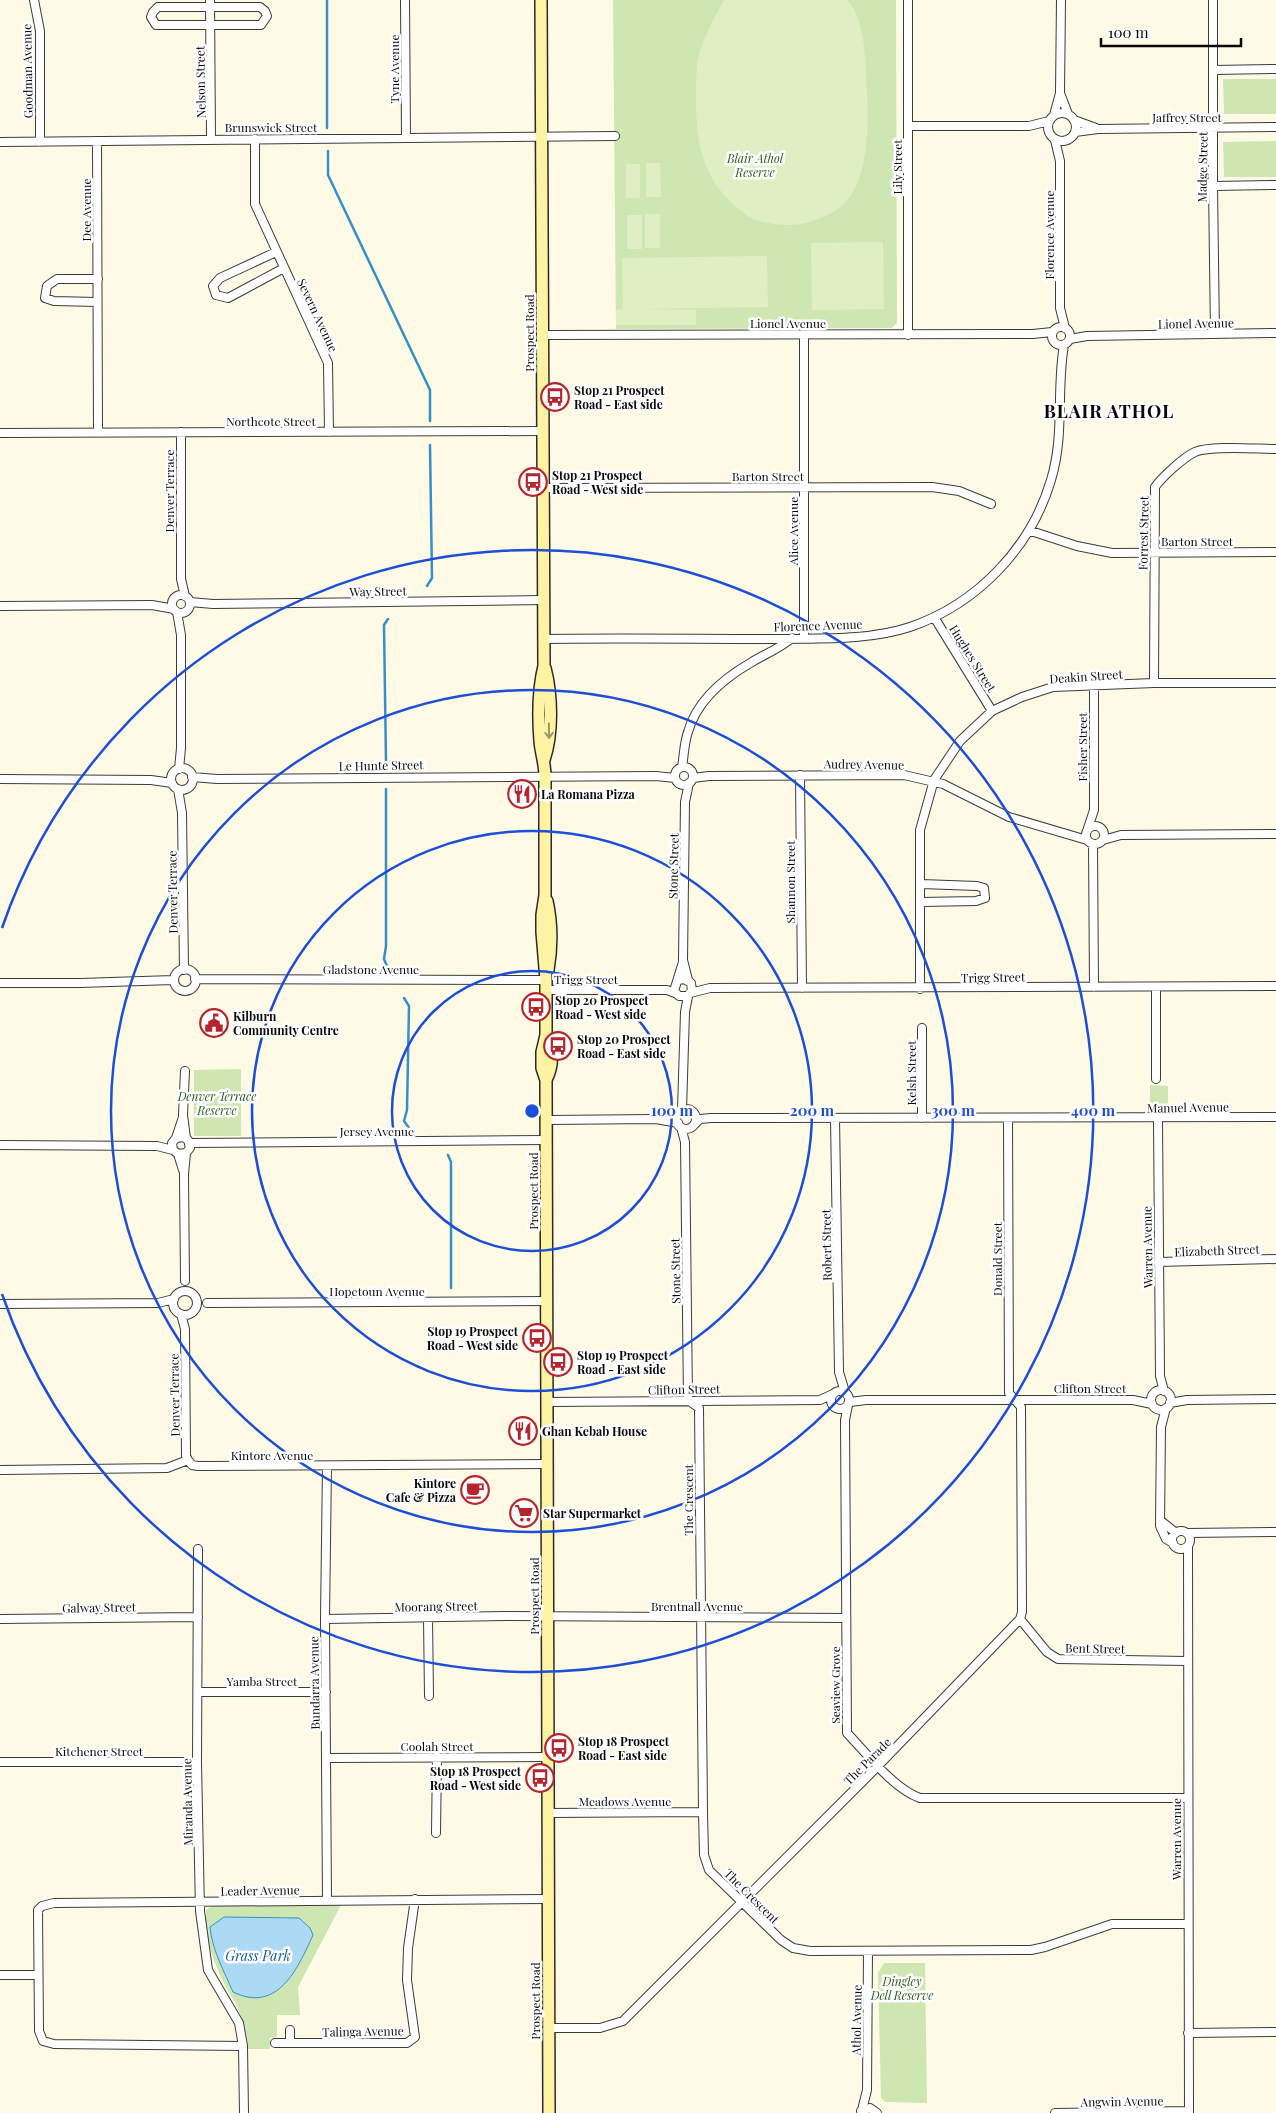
<svg xmlns="http://www.w3.org/2000/svg" width="1276" height="2113" viewBox="0 0 1276 2113" font-family="'Playfair Display',serif">
<rect width="100%" height="100%" fill="#fffae6"/>
<path fill="#cee7b2" d="M 613,0 L 896,0 L 897,323 L 892,328 L 616,329 Z
M 1223,79 L 1276,79 L 1276,114 L 1224,114 Z
M 1276,141 L 1276,177 L 1224,177 L 1223,142 Z
M 241,1069 L 241,1136 L 194,1136 L 194,1070 Z
M 1150,1085 L 1168,1086 L 1168,1105 L 1150,1104 Z
M 341,1905 L 298,1987 L 300,2015 L 277,2015 L 277,2037 L 270,2038 L 270,2049 L 248,2049 C 247,2035 244,2023 239,2011 C 236,2002 230,1995 226,1987 C 216,1968 201,1931 207,1909 L 212,1906 Z
M 884,1963 L 925,1963 L 927,2103 L 885,2102 L 881,2098 L 878,1973 Z"/>
<path fill="#e0eec4" d="M 724,0 L 847,0 C 866,19 866,67 867,94 C 869,127 868,181 843,205 C 836,211 828,215 820,218 C 810,222 801,225 791,225 C 775,225 756,223 744,213 C 702,182 695,141 696,92 C 696,80 696,63 700,51 C 706,33 715,17 724,0 Z
M 646,163 L 660,163 L 661,197 L 646,197 Z
M 626,164 L 640,164 L 640,198 L 626,198 Z
M 645,214 L 660,214 L 660,248 L 645,248 Z
M 627,215 L 642,215 L 642,249 L 627,249 Z
M 883,242 L 884,309 L 812,310 L 811,243 Z
M 767,256 L 768,307 L 641,309 L 696,310 L 696,325 L 616,325 L 616,310 L 623,309 L 622,258 Z"/>
<path fill="#acdaf5" stroke="#3590ca" d="M 224,1917 L 299,1918 L 310,1928 L 313,1935 C 298,1968 278,2014 233,1992 C 224,1971 212,1950 210,1927 Z"/>
<g fill="none" stroke-linecap="round" stroke-linejoin="round">
<path stroke="#3590ca" stroke-width="2.5" d="M 327,0 L 327,128
M 328,151 L 328,175 L 430,390 L 430,421
M 427,586 L 432,578 L 430,445
M 386,762 L 384,625 L 388,619
M 386,789 L 386,946 L 384,959 L 387,966
M 404,998 L 409,1006 L 407,1110 L 404,1121 L 409,1128
M 448,1155 L 451,1162 L 451,1288"/>
<defs>
<path id="street" d="M 34,0 L 40,31 L 40,142
M 210,0 L 211,139
M 405,0 L 406,137
M 908,0 L 908,335
M 1213,0 L 1213,186 L 1215,334
M 158,7 L 260,7 L 265,11 L 267,16 L 261,25 L 156,25 L 151,17 L 153,12 Z
M 1213,70 L 1276,69
M 1060,93 L 1068,114
M1048 127a14 14 0 1 1 28 0a14 14 0 1 1-28 0Z
M 1054,115 L 1060,93 L 1061,0
M 1074,120 L 1096,128
M 908,126 L 1029,126 L 1049,121
M 1075,132 L 1098,129 L 1276,127
M 255,139 L 255,204 L 328,363 L 329,432
M 1055,140 L 1060,161 L 1060,308 L 1065,328
M 97,141 L 98,432
M 0,142 L 615,136
M 1213,186 L 1276,185
M 276,252 L 220,278 L 213,286 L 216,295 L 228,298 L 284,268
M 97,302 L 54,301 L 45,298 L 47,286 L 57,279 L 98,279
M1052 336a9 9 0 1 1 18 0a9 9 0 1 1-18 0Z
M 543,335 L 1033,334 L 1052,332
M 804,335 L 804,638
M 1070,339 L 1087,336 L 1276,333
M 181,432 L 181,579 L 185,596
M 0,433 L 542,431
M 543,488 L 932,487 L 959,491 L 991,504
M 1031,531 L 1077,546 L 1112,553 L 1276,552
M172 604a9 9 0 1 1 18 0a9 9 0 1 1-18 0Z
M 190,602 L 213,604 L 544,600
M 0,606 L 152,605 L 174,609
M 177,612 L 181,635 L 181,748 L 179,769
M 934,617 L 992,711
M 544,639 C 621,638 698,639 775,639 C 819,638 867,641 910,627 C 977,604 1031,548 1051,480 C 1065,434 1056,390 1064,345
M 1154,683 L 1155,487 C 1162,477 1184,457 1195,452 C 1210,445 1258,449 1276,449
M675 776a9 9 0 1 1 18 0a9 9 0 1 1-18 0Z
M 682,767 C 684,756 684,743 688,732 C 697,700 724,678 752,662 C 765,654 779,649 792,638
M171 779a11 11 0 1 1 22 0a11 11 0 1 1-22 0Z
M 800,775 L 802,988
M 192,777 L 217,779 L 656,776 L 675,778
M 693,778 L 709,776 L 904,775 L 943,784 L 1009,817 L 1087,840
M 0,779 L 151,780 L 172,783
M 178,789 L 182,813 L 184,970
M1086 835a9 9 0 1 1 18 0a9 9 0 1 1-18 0Z
M 1088,828 L 1094,810 L 1094,684
M 1103,840 L 1121,835 L 1276,834
M 1093,844 L 1094,987
M 921,902 L 976,901 L 985,898 L 984,888 L 977,886 L 921,884
M174 980a11 11 0 1 1 22 0a11 11 0 1 1-22 0Z
M 195,979 L 546,980
M 678,980 L 684,979 L 691,983 L 692,991 L 688,996 L 679,996 L 674,991 L 683,962
M 688,980 L 683,960 L 685,802 L 689,783
M 0,983 L 80,983 L 173,980
M 1156,987 L 1156,1079
M 920,989 L 920,830 L 934,780 L 960,741 L 992,711 L 1022,697 L 1053,687 L 1154,683 L 1276,683
M 546,990 L 667,990 L 675,993
M 690,993 L 710,988 L 1276,986
M 185,1071 L 183,1115 L 186,1138
M676 1119a10 10 0 1 1 20 0a10 10 0 1 1-20 0Z
M 682,1110 L 685,1012 L 688,996
M 835,1118 L 839,1372 L 845,1392
M 922,1118 L 922,1028
M 1158,1119 L 1160,1376 L 1164,1391
M 547,1120 L 656,1119 L 678,1123
M 694,1125 L 700,1119 L 711,1118 L 1276,1117
M 681,1127 L 685,1142 L 688,1400 L 699,1408 L 703,1812 L 704,1855 L 709,1870 L 781,1940 L 793,1948 L 810,1951 L 1031,1950 L 1045,1947 L 1112,1924 L 1188,1924
M 176,1138 L 183,1117
M 190,1143 L 547,1140
M 0,1145 L 157,1146 L 173,1150
M 178,1154 L 186,1153 L 190,1148 L 188,1140 L 183,1137 L 176,1138 L 172,1143 L 173,1150 L 178,1154 L 183,1170
M 1158,1262 L 1276,1259
M 185,1281 L 184,1174 L 186,1153
M173 1303a12 12 0 1 1 24 0a12 12 0 1 1-24 0Z
M 207,1303 L 547,1301
M 0,1304 L 158,1303 L 174,1299
M 181,1314 L 185,1329 L 186,1456 L 188,1460
M1151 1400a10 10 0 1 1 20 0a10 10 0 1 1-20 0Z
M831 1400a9 9 0 1 1 18 0a9 9 0 1 1-18 0Z
M 548,1402 L 820,1400 L 833,1394
M 850,1402 L 866,1400 L 1133,1400 L 1152,1404
M 1170,1403 L 1187,1400 L 1276,1399
M 848,1405 L 845,1420 L 847,1733 C 867,1754 894,1789 920,1798 L 1188,1798
M 1166,1408 L 1161,1427 L 1160,1526 L 1166,1539 L 1173,1543
M 0,1470 L 167,1468 L 188,1460 L 192,1465 L 198,1466 L 547,1464
M 1161,1521 L 1176,1533
M1172 1540a9 9 0 1 1 18 0a9 9 0 1 1-18 0Z
M 1187,1533 L 1276,1532
M 1188,1547 L 1189,2113
M 198,1549 L 197,1762 L 200,1911 L 208,1970 L 239,2023 L 243,2046 L 244,2113
M 428,1618 L 429,1696
M 0,1619 L 198,1617
M 325,1619 L 505,1616 L 846,1618
M 1020,1619 L 1047,1652 L 1058,1659 L 1187,1661
M 199,1692 L 326,1692
M 326,1758 L 548,1757
M 0,1762 L 197,1762
M 548,1813 L 703,1812
M 436,1833 L 437,1757
M 327,1900 L 325,1619 L 327,1466
M 0,1975 L 38,1975
M 549,2028 L 600,2028 L 623,2021 L 878,1766 L 1020,1619 L 1022,1612 L 1021,1407 L 1009,1393 L 1008,1118
M 1188,2033 L 1276,2032
M 275,2043 L 407,2043 L 415,2037 L 407,1980 L 408,1948 L 415,1899
M 290,2043 L 290,2030
M 243,2046 L 54,2044 L 43,2041 L 39,2031 L 38,1910 L 42,1906 L 54,1903 L 548,1899
M 862,2110 L 867,2090 L 868,1951
M 861,2111 L 870,2108 L 877,2113
M 1055,2113 L 1189,2111"/>
<path id="secondary" d="M 541,0 L 544,666 C 538,690 538,716 540,741 C 541,753 545,764 545,776 L 545,895 L 542,915 L 542,932 L 546,980 L 546,1035 L 542,1052 L 542,1068 L 546,1080 L 549,2113
M 544,760 C 553,733 552,695 545,668
M 547,901 C 552,924 552,947 548,970
M 546,1080 C 554,1064 552,1053 547,1036"/>
</defs>
<use href="#street" stroke="#3c3c3c" stroke-width="10"/>
<use href="#secondary" stroke="#2b2b2b" stroke-width="14"/>
<use href="#street" stroke="#fff" stroke-width="8"/>
<use href="#secondary" stroke="#fef3a2" stroke-width="11"/>
</g>
<defs><path id="oneway-shaft" d="M-6 0H5M1.5-3L5.5 0L1.5 3" fill="none" stroke-width="1.6" stroke-linecap="round" stroke-linejoin="round" transform="scale(1.25)"/></defs>
<use stroke="#9c9565" href="#oneway-shaft" transform="translate(549 731) rotate(89)"/>
<g fill="none" stroke="#1d4ed8" stroke-width="2.5">
<circle cx="532" cy="1111" r="140"/>
<circle cx="532" cy="1111" r="280"/>
<circle cx="532" cy="1111" r="421"/>
<path d="M2 928A561 561 0 1 1 2 1294"/>
</g>
<defs>
<symbol id="bus-ring" viewBox="-11 -11 22 22"><circle r="9.5" fill="#fff" stroke="#b6252d" stroke-width="1.5"/><path d="M-5-6H5V4H4V6H2V4H-2V6H-4V4H-5ZM-3.5-4V0h7V-4ZM-3.5 1.2v1.5H-2V1.2ZM2 1.2v1.5H3.5V1.2Z" fill="#b6252d"/></symbol>
<symbol id="restaurant-ring" viewBox="-11 -11 22 22"><circle r="9.5" fill="#fff" stroke="#b6252d" stroke-width="1.5"/><path d="M-5-6h1v4h1v-4h1v4h1v-4h1v5L-1.5 .5V6h-2V.5L-5-1ZM5-6V6H3V1.5H1.5Q1.5-4 5-6Z" fill="#b6252d"/></symbol>
<symbol id="civic-ring" viewBox="-11 -11 22 22"><circle r="9.5" fill="#fff" stroke="#b6252d" stroke-width="1.5"/><path d="M-.6-6.5H3V-4.5H.6V-3L4-1V1h2V6H-6V1h2V-1L-.6-3ZM-1.2 2.5V6h2.4V2.5Z" fill="#b6252d"/></symbol>
<symbol id="cafe-ring" viewBox="-11 -11 22 22"><circle r="9.5" fill="#fff" stroke="#b6252d" stroke-width="1.5"/><path d="M-5.5-4.5H6V0H3Q3 3.5 0 3.5H-2.5Q-5.5 3.5-5.5 0ZM3-3.2v2h1.7v-2ZM-6 4.5H4V6H-6Z" fill="#b6252d"/></symbol>
<symbol id="supermarket-ring" viewBox="-11 -11 22 22"><circle r="9.5" fill="#fff" stroke="#b6252d" stroke-width="1.5"/><path d="M-6-5.5h2.5l.6 2H6L4.5 2H-2.5L-4.4-4H-6ZM-1.5 3.2a1.3 1.3 0 1 0 .1 0ZM3 3.2a1.3 1.3 0 1 0 .1 0Z" fill="#b6252d"/></symbol>
</defs>
<g fill-rule="evenodd">
<use href="#bus-ring" x="539" y="381" width="32" height="32"/>
<use href="#bus-ring" x="517" y="466" width="32" height="32"/>
<use href="#restaurant-ring" x="506" y="778" width="32" height="32"/>
<use href="#bus-ring" x="520" y="991" width="32" height="32"/>
<use href="#civic-ring" x="198" y="1007" width="32" height="32"/>
<use href="#bus-ring" x="542" y="1030" width="32" height="32"/>
<use href="#bus-ring" x="521" y="1322" width="32" height="32"/>
<use href="#bus-ring" x="542" y="1346" width="32" height="32"/>
<use href="#restaurant-ring" x="507" y="1415" width="32" height="32"/>
<use href="#cafe-ring" x="459" y="1474" width="32" height="32"/>
<use href="#supermarket-ring" x="508" y="1497" width="32" height="32"/>
<use href="#bus-ring" x="543" y="1732" width="32" height="32"/>
<use href="#bus-ring" x="524" y="1762" width="32" height="32"/>
</g>
<g text-anchor="middle" dominant-baseline="central" stroke-width="5" stroke-linejoin="round" paint-order="stroke">
<g font-size="12" fill="#090909" stroke="#fff">
<text transform="translate(394 69) rotate(-90)">Tyne Avenue</text>
<text transform="translate(27 71) rotate(-91)">Goodman Avenue</text>
<text transform="translate(200 82) rotate(-91)">Nelson Street</text>
<text x="1187" y="117">Jaffrey Street</text>
<text x="271" y="127">Brunswick Street</text>
<text transform="translate(897 167) rotate(-90)">Lily Street</text>
<text transform="translate(1202 167) rotate(-89)">Madge Street</text>
<text transform="translate(86 210) rotate(-90)">Dee Avenue</text>
<text transform="translate(1049 235) rotate(-90)">Florence Avenue</text>
<text transform="translate(318 315) rotate(65)">Severn Avenue</text>
<text x="788" y="323">Lionel Avenue</text>
<text transform="translate(1196 323) rotate(-1)">Lionel Avenue</text>
<text transform="translate(529 333) rotate(-90)">Prospect Road</text>
<text x="271" y="421">Northcote Street</text>
<text x="768" y="476">Barton Street</text>
<text transform="translate(169 491) rotate(-90)">Denver Terrace</text>
<text transform="translate(793 531) rotate(-90)">Alice Avenue</text>
<text transform="translate(1143 533) rotate(-89)">Forrest Street</text>
<text x="1197" y="541">Barton Street</text>
<text transform="translate(378 591) rotate(-1)">Way Street</text>
<text transform="translate(818 625) rotate(-2)">Florence Avenue</text>
<text transform="translate(973 658) rotate(58)">Hughes Street</text>
<text transform="translate(1086 676) rotate(-4)">Deakin Street</text>
<text transform="translate(1082 747) rotate(-90)">Fisher Street</text>
<text transform="translate(864 764) rotate(1)">Audrey Avenue</text>
<text transform="translate(381 765) rotate(-1)">Le Hunte Street</text>
<text transform="translate(673 866) rotate(-89)">Stone Street</text>
<text transform="translate(790 882) rotate(-90)">Shannon Street</text>
<text transform="translate(172 892) rotate(-91)">Denver Terrace</text>
<text x="371" y="969">Gladstone Avenue</text>
<text transform="translate(993 977) rotate(-1)">Trigg Street</text>
<text x="586" y="979">Trigg Street</text>
<text transform="translate(911 1073) rotate(-90)">Kelsh Street</text>
<text transform="translate(1188 1107) rotate(-1)">Manuel Avenue</text>
<text x="377" y="1131">Jersey Avenue</text>
<text transform="translate(533 1191) rotate(-90)">Prospect Road</text>
<text transform="translate(826 1245) rotate(-91)">Robert Street</text>
<text transform="translate(1147 1247) rotate(-91)">Warren Avenue</text>
<text transform="translate(1217 1250) rotate(-2)">Elizabeth Street</text>
<text transform="translate(997 1259) rotate(-90)">Donald Street</text>
<text transform="translate(675 1271) rotate(-91)">Stone Street</text>
<text x="377" y="1291">Hopetoun Avenue</text>
<text x="1090" y="1388">Clifton Street</text>
<text transform="translate(684 1389) rotate(-1)">Clifton Street</text>
<text transform="translate(174 1395) rotate(-91)">Denver Terrace</text>
<text x="272" y="1455">Kintore Avenue</text>
<text transform="translate(688 1500) rotate(-90)">The Crescent</text>
<text transform="translate(534 1596) rotate(-90)">Prospect Road</text>
<text transform="translate(436 1606) rotate(-1)">Moorang Street</text>
<text x="697" y="1606">Brentnall Avenue</text>
<text transform="translate(99 1607) rotate(-1)">Galway Street</text>
<text transform="translate(1095 1648) rotate(1)">Bent Street</text>
<text x="262" y="1681">Yamba Street</text>
<text transform="translate(314 1683) rotate(-91)">Bundarra Avenue</text>
<text transform="translate(835 1685) rotate(-90)">Seaview Grove</text>
<text x="437" y="1746">Coolah Street</text>
<text x="99" y="1751">Kitchener Street</text>
<text transform="translate(867 1761) rotate(-45)">The Parade</text>
<text x="625" y="1801">Meadows Avenue</text>
<text transform="translate(187 1802) rotate(-91)">Miranda Avenue</text>
<text transform="translate(1176 1839) rotate(-90)">Warren Avenue</text>
<text transform="translate(260 1890) rotate(-1)">Leader Avenue</text>
<text transform="translate(752 1896) rotate(45)">The Crescent</text>
<text transform="translate(535 2001) rotate(-90)">Prospect Road</text>
<text transform="translate(856 2020) rotate(-89)">Athol Avenue</text>
<text transform="translate(363 2031) rotate(-1)">Talinga Avenue</text>
<text transform="translate(1122 2101) rotate(-1)">Angwin Avenue</text>
</g>
<g font-size="12" font-style="italic" fill="#2b5f1c" stroke="#fff">
<text x="755" y="158">Blair Athol<tspan x="755" dy="14">Reserve</tspan></text>
<text x="217" y="1096">Denver Terrace<tspan x="217" dy="14">Reserve</tspan></text>
<text x="902" y="1981">Dingley<tspan x="902" dy="14">Dell Reserve</tspan></text>
</g>
<g font-size="12" font-weight="bold" fill="#090909" stroke="#fff" text-anchor="start">
<text x="574" y="390">Stop 21 Prospect<tspan x="574" dy="14">Road - East side</tspan></text>
<text x="552" y="475">Stop 21 Prospect<tspan x="552" dy="14">Road - West side</tspan></text>
<text x="541" y="794">La Romana Pizza</text>
<text x="555" y="1000">Stop 20 Prospect<tspan x="555" dy="14">Road - West side</tspan></text>
<text x="233" y="1016">Kilburn<tspan x="233" dy="14">Community Centre</tspan></text>
<text x="577" y="1039">Stop 20 Prospect<tspan x="577" dy="14">Road - East side</tspan></text>
<text x="518" y="1331" text-anchor="end">Stop 19 Prospect<tspan x="518" dy="14">Road - West side</tspan></text>
<text x="577" y="1355">Stop 19 Prospect<tspan x="577" dy="14">Road - East side</tspan></text>
<text x="542" y="1431">Ghan Kebab House</text>
<text x="456" y="1483" text-anchor="end">Kintore<tspan x="456" dy="14">Cafe &amp; Pizza</tspan></text>
<text x="543" y="1513">Star Supermarket</text>
<text x="578" y="1741">Stop 18 Prospect<tspan x="578" dy="14">Road - East side</tspan></text>
<text x="521" y="1771" text-anchor="end">Stop 18 Prospect<tspan x="521" dy="14">Road - West side</tspan></text>
</g>
<g font-size="14" font-style="italic" fill="#176097" stroke="#fff">
<text x="258" y="1955">Grass Park</text>
</g>
<g font-size="18" font-weight="bold" letter-spacing="1" fill="#090909" stroke="#fff">
<text x="1109" y="411">BLAIR ATHOL</text>
</g>
</g>
<circle cx="532" cy="1111" r="8" fill="#1d4ed8" stroke="#fff" stroke-width="2.5"/>
<g font-size="15" text-anchor="middle" font-weight="bold" fill="#1d4ed8" stroke="#fff" stroke-width="5" stroke-linejoin="round" paint-order="stroke">
<text x="672" y="1116">100 m</text>
<text x="812" y="1116">200 m</text>
<text x="953" y="1116">300 m</text>
<text x="1093" y="1116">400 m</text>
</g>
<path d="M1101 38v8h140v-8" fill="none" stroke="#090909" stroke-width="2.5"/>
<text x="1108" y="38" font-size="15" fill="#090909" stroke="#ffffff" stroke-width="4" paint-order="stroke">100 m</text>
</svg>
